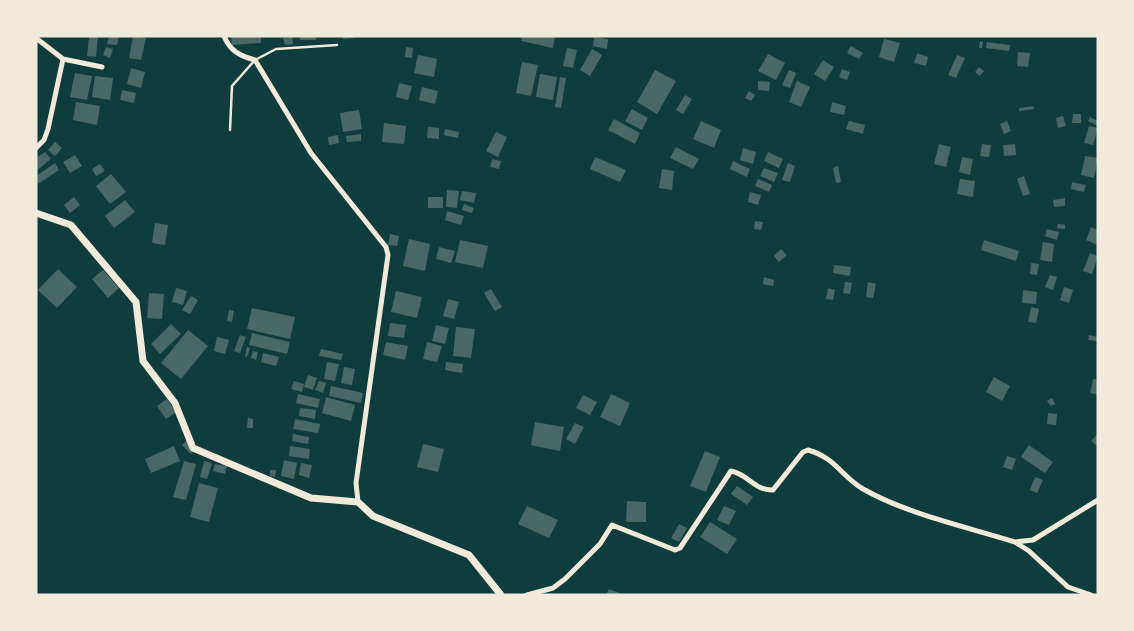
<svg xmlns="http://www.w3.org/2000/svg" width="1134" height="631" viewBox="0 0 1134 631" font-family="Roboto,sans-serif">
<rect width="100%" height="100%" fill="#0f3d3e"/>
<path fill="#486865" d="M 89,36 L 98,36 L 96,57 L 87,56 Z
M 109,36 L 119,37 L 117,45 L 107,44 Z
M 133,36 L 146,38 L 141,60 L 129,58 Z
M 231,36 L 261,36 L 261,43 L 232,45 Z
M 292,36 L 293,44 L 285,45 L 283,38 Z
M 300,36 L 316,36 L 316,40 L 300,40 Z
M 343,36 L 354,36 L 354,38 L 343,39 Z
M 522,36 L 555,36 L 553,48 L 521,41 Z
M 594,37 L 608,39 L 607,49 L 593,46 Z
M 884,39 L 900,43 L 894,62 L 879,57 Z
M 980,41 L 983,42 L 982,48 L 979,48 Z
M 987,42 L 1010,45 L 1009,51 L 986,48 Z
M 851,46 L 863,53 L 859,59 L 847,53 Z
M 106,47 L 113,49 L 110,58 L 103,55 Z
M 406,47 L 413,48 L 412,58 L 405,57 Z
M 567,48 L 577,50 L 573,68 L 563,66 Z
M 592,49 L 602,55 L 590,76 L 580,70 Z
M 1018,52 L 1030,53 L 1028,67 L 1017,66 Z
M 917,53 L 928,57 L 926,66 L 914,63 Z
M 768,54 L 785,63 L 776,80 L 758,71 Z
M 418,55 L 437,59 L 434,77 L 414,73 Z
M 957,55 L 965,58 L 956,78 L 948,75 Z
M 823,60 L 834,67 L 825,81 L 814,74 Z
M 522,62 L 538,65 L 531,96 L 516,93 Z
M 979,67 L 984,71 L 980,76 L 975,72 Z
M 131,68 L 145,72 L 141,88 L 127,84 Z
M 842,69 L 850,72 L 847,80 L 839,77 Z
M 655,70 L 676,81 L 657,114 L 637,102 Z
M 789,70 L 796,73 L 790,88 L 782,85 Z
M 75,73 L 92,76 L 87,100 L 70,97 Z
M 540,74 L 557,77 L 553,100 L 536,97 Z
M 95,76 L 113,78 L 110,100 L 92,97 Z
M 560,77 L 566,78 L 561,108 L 555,107 Z
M 758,81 L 770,82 L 769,91 L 758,90 Z
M 797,81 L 810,87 L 801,107 L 789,102 Z
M 399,83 L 412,86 L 408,100 L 396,97 Z
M 422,87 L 438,91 L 435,104 L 419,100 Z
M 122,90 L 136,93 L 134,103 L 120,100 Z
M 749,91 L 755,95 L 751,101 L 745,98 Z
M 685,95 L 692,99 L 683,114 L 676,110 Z
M 76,102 L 100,106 L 97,125 L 73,120 Z
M 832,102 L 846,106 L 844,115 L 830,112 Z
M 1033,106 L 1034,109 L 1019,111 L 1019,108 Z
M 632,109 L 648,118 L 642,130 L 625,121 Z
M 359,110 L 362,129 L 343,132 L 340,113 Z
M 1073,114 L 1081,114 L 1081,123 L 1072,123 Z
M 1063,116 L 1066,126 L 1058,128 L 1056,118 Z
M 1090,117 L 1098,121 L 1098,126 L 1088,121 Z
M 614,119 L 640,133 L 635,144 L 608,130 Z
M 701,121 L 721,130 L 714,148 L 693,139 Z
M 849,121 L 865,125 L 863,134 L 846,129 Z
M 1007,121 L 1011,131 L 1004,134 L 1000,124 Z
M 384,123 L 406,126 L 404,144 L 382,142 Z
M 1089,126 L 1098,128 L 1093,145 L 1084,143 Z
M 428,127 L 439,128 L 439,139 L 427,138 Z
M 445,129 L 459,132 L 458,138 L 444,135 Z
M 496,132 L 507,137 L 498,157 L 486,151 Z
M 361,134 L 361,141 L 347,142 L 346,136 Z
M 338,135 L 339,143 L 329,145 L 328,137 Z
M 55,142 L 62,148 L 55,156 L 48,150 Z
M 939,144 L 951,147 L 946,167 L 934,164 Z
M 982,144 L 991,145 L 989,157 L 980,156 Z
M 1015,144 L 1016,155 L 1004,156 L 1003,145 Z
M 676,147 L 699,159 L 693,169 L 670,158 Z
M 743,148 L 756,152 L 753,164 L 740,160 Z
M 45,152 L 51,159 L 36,171 L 36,158 Z
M 768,152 L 783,159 L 779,168 L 764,161 Z
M 75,155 L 82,166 L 70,173 L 63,162 Z
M 1085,156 L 1098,158 L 1094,178 L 1081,175 Z
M 595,157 L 626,170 L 620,182 L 590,169 Z
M 962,157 L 973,159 L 970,175 L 959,172 Z
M 492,159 L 501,161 L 499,169 L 490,167 Z
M 733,161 L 750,169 L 747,177 L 730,169 Z
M 55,163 L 59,170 L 38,184 L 36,176 Z
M 788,163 L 795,166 L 790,182 L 782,180 Z
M 100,164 L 105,171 L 96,176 L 92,169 Z
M 838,166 L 841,182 L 836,183 L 833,168 Z
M 764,168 L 778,173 L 774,182 L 760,176 Z
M 662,169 L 674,171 L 672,190 L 659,188 Z
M 111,174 L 126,192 L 110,204 L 96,186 Z
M 1024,176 L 1030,194 L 1023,196 L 1017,179 Z
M 758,179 L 772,185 L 769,192 L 755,186 Z
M 960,179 L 975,181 L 973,197 L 957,194 Z
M 1072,182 L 1086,185 L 1084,192 L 1071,189 Z
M 447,190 L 459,191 L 457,208 L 446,207 Z
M 462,191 L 476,193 L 474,203 L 460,200 Z
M 750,192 L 761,195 L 758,205 L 748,202 Z
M 74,197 L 80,205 L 70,213 L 64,205 Z
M 428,197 L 443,197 L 443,208 L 428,208 Z
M 1065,198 L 1065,206 L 1054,207 L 1053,200 Z
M 125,200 L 135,212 L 114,228 L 105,216 Z
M 464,204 L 474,208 L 472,213 L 462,210 Z
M 447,211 L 464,216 L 461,225 L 445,220 Z
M 755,221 L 763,222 L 761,230 L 754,229 Z
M 155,223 L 168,225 L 165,245 L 152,243 Z
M 1058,224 L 1065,225 L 1065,229 L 1057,228 Z
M 1091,227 L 1098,230 L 1098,245 L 1086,240 Z
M 1047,229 L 1059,232 L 1057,240 L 1045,236 Z
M 390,234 L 399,236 L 397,246 L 388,245 Z
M 409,239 L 430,244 L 425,271 L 403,266 Z
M 460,240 L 488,246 L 483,268 L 455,262 Z
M 984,240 L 1019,251 L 1016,261 L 981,250 Z
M 1043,242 L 1054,244 L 1052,262 L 1040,260 Z
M 439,247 L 455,251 L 451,263 L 436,259 Z
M 781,249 L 787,255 L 779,262 L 774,256 Z
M 1090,253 L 1098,256 L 1092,274 L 1083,271 Z
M 1031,263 L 1039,264 L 1037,275 L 1030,274 Z
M 834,265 L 851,267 L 850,276 L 833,273 Z
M 58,269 L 77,287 L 57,308 L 38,290 Z
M 103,270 L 119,288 L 108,298 L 92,279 Z
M 1050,275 L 1057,277 L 1053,290 L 1045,287 Z
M 764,277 L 774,280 L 773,286 L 763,284 Z
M 845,282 L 852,283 L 850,294 L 843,293 Z
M 868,282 L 876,284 L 873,298 L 866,297 Z
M 1064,287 L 1073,290 L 1069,303 L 1060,300 Z
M 176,288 L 187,291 L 183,305 L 172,302 Z
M 828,288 L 835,290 L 833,300 L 826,299 Z
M 491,289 L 502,307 L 495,311 L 484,293 Z
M 1023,290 L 1037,292 L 1036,304 L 1022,303 Z
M 396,291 L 422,297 L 417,318 L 391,312 Z
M 149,293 L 164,294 L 162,319 L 147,318 Z
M 191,296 L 198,300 L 190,314 L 182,310 Z
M 448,299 L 459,302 L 454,319 L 443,316 Z
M 1031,307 L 1039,309 L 1036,323 L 1028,322 Z
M 252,308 L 295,317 L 290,339 L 247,329 Z
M 229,310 L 234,311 L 232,322 L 227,321 Z
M 390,323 L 406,325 L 404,338 L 388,336 Z
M 171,324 L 181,334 L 160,354 L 151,344 Z
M 436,325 L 449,328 L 445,344 L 432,341 Z
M 456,327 L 475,329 L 471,358 L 453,356 Z
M 188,330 L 208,346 L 181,379 L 161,363 Z
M 252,333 L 290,342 L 287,354 L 249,345 Z
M 240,335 L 246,337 L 240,353 L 234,351 Z
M 1089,335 L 1098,337 L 1097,341 L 1088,340 Z
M 217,337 L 229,340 L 225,354 L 214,351 Z
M 386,342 L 408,346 L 405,360 L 383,355 Z
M 427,342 L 442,346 L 437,362 L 423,359 Z
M 247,347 L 250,348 L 247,357 L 245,356 Z
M 321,349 L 343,354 L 341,360 L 319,356 Z
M 253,351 L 258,352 L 256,360 L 251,358 Z
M 263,353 L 279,357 L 276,366 L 261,362 Z
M 327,362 L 339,364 L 335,381 L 324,379 Z
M 446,362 L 463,364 L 462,373 L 445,370 Z
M 344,367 L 355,369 L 352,385 L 341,383 Z
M 308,375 L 317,378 L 313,390 L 304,387 Z
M 994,377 L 1010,386 L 1002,401 L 986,392 Z
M 1093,379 L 1098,380 L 1098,395 L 1090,393 Z
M 294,381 L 304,384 L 302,392 L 291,389 Z
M 319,381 L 326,383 L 323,393 L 315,390 Z
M 331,386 L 363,393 L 361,403 L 329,396 Z
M 298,394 L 320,399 L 318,408 L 296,403 Z
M 611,394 L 630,403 L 620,426 L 600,417 Z
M 583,395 L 597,402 L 590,415 L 576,408 Z
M 326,397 L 355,405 L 351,421 L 322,413 Z
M 1052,398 L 1055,404 L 1051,406 L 1047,401 Z
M 167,399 L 176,412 L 166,419 L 157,406 Z
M 300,408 L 316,410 L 315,419 L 299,416 Z
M 1048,413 L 1057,414 L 1056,425 L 1047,424 Z
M 248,418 L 253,419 L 253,428 L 247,428 Z
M 295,419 L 320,424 L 318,433 L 293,429 Z
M 535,422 L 564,427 L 560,451 L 531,445 Z
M 575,423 L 584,427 L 575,444 L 566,439 Z
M 1098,433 L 1098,447 L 1091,441 Z
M 293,434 L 309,437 L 308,444 L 292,441 Z
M 187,440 L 196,448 L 191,454 L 182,445 Z
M 423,444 L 444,449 L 438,472 L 417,467 Z
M 1029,445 L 1053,462 L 1045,473 L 1021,457 Z
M 174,446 L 180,461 L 151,473 L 145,459 Z
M 290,446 L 310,449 L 309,459 L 289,456 Z
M 705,451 L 720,457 L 706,492 L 690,486 Z
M 1007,456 L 1016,459 L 1012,470 L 1003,467 Z
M 284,460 L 297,463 L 294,479 L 281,476 Z
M 184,461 L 196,464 L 186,500 L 173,497 Z
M 204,461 L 212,463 L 207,479 L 200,477 Z
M 301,463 L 312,465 L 309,478 L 299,475 Z
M 215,464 L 227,466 L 225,474 L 213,471 Z
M 270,470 L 276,470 L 275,477 L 270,476 Z
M 1035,477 L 1043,480 L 1037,493 L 1030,490 Z
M 199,483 L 218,488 L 209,522 L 190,517 Z
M 737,486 L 753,497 L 747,505 L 731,494 Z
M 627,501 L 646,502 L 646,522 L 626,522 Z
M 527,506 L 558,520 L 549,538 L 518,524 Z
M 724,506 L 736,511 L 729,525 L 717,520 Z
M 710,522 L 737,539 L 727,554 L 700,537 Z
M 679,524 L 687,528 L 679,542 L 671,538 Z
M 609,589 L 624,595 L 606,595 Z"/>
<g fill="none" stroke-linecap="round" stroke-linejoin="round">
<path stroke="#f1e9da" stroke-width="2.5" d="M 230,130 L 232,86 L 255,60 L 276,49 L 337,45"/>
<path stroke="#f1e9da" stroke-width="5" d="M 224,36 C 230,51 240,56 255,60 L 311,153 L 386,247 L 388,255 L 356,483 L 358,502
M 36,38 L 63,59 L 102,67
M 36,148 L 44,140 L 48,129 L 63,59
M 1015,542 L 1033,540 L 1098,500
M 527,595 L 553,588 L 565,579 L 600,544 L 612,525 L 675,550 L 680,548 L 731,471 C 748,474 755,491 773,490 L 803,452 L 808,450 C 836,458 841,476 863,489 C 907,514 967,527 1015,542 L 1029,551 L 1068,587 L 1091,595"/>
<path stroke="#f1e9da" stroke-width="7" d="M 36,213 L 71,225 L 136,302 L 143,361 L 175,403 L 193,448 L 311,498 L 358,502 L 373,516 L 469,555 L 501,595"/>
</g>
<rect width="1134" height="631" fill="none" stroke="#f1e9da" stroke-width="75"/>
</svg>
